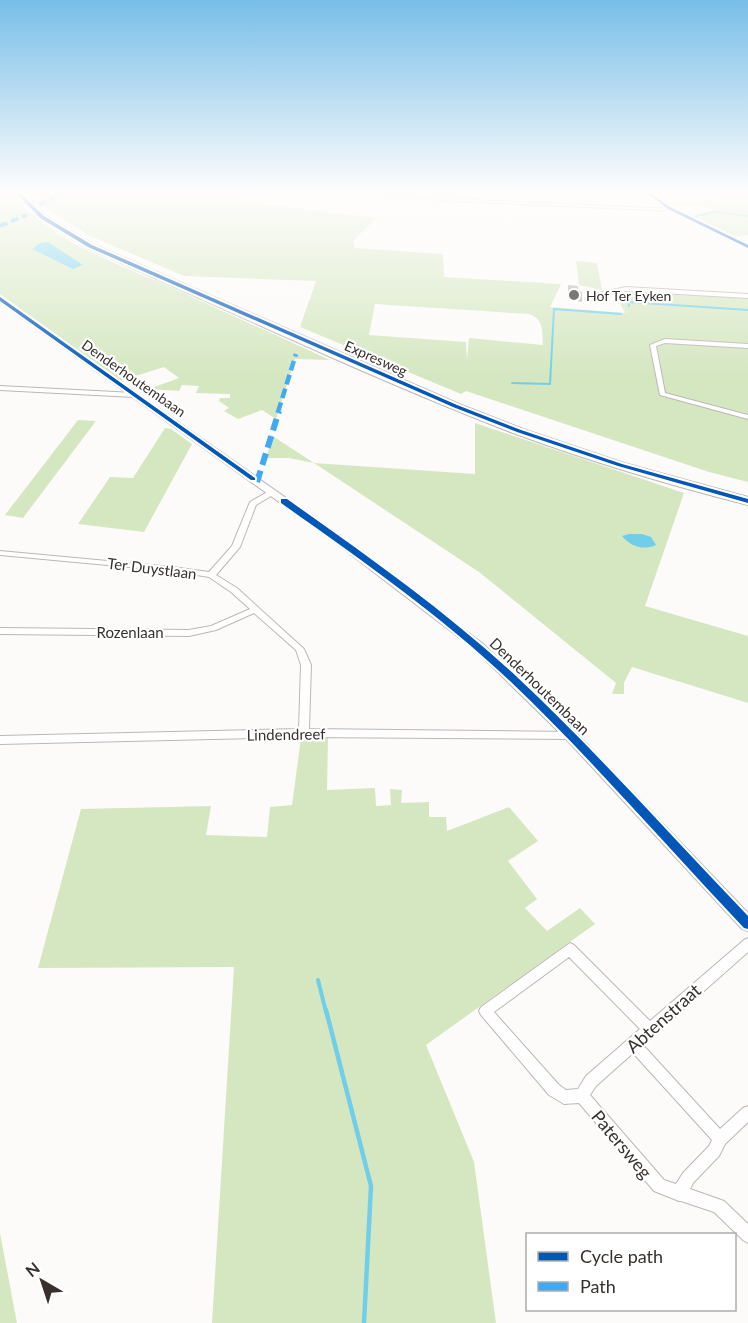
<svg xmlns="http://www.w3.org/2000/svg" width="748" height="1323" viewBox="0 0 748 1323" font-family="Lato,sans-serif">
<rect width="100%" height="100%" fill="#fdfbf9"/>
<path fill="#d5e7c1" fill-rule="evenodd" d="M 0,191 L 11,191 C 44,240 122,265 175,289 C 226,313 278,336 330,360 L 295,359 L 276,419 L 262,410 L 238,419 L 224,411 L 229,408 L 219,401 L 220,398 L 230,398 L 230,394 L 196,393 L 199,386 L 182,385 L 179,391 L 149,389 L 179,378 L 164,367 L 120,381 L 0,294 Z
M 33,191 L 250,191 L 240,198 L 263,203 L 262,204 L 377,218 L 353,241 L 355,248 L 443,254 L 444,277 L 561,284 L 550,307 L 625,313 L 619,301 L 625,301 L 624,291 L 748,297 L 748,482 L 709,472 L 466,391 L 461,394 L 300,327 L 316,281 L 184,276 L 88,235 L 50,210 ZM 375,304 L 529,314 C 544,319 542,331 543,345 L 469,338 L 467,360 L 466,342 L 369,335 Z
M 714,191 L 748,191 L 748,235 L 734,237 L 689,216 L 713,210 C 700,199 680,213 666,203 L 721,199 Z
M 576,261 L 597,263 L 602,290 L 579,285 Z
M 78,420 L 96,421 L 23,518 L 5,515 Z
M 475,423 L 684,493 L 645,606 L 748,636 L 748,703 L 632,667 L 624,683 L 624,694 L 612,694 L 616,683 L 479,572 L 314,463 L 289,458 L 267,458 L 271,435 L 314,463 L 475,474 Z
M 165,428 L 171,429 L 192,444 L 144,532 L 78,524 L 110,477 L 133,478 Z
M 328,737 L 327,790 L 375,788 L 376,806 L 391,805 L 390,789 L 402,790 L 401,803 L 429,802 L 429,817 L 446,817 L 447,831 L 509,807 L 538,841 L 508,861 L 537,899 L 525,908 L 547,931 L 580,908 L 595,924 L 426,1045 L 474,1162 L 496,1323 L 212,1323 L 234,967 L 38,968 L 81,809 L 211,806 L 206,835 L 267,837 L 270,807 L 292,805 L 301,738 Z
M 0,1233 L 17,1323 L 0,1323 Z"/>
<path fill="#71cee9" d="M 48,242 L 83,265 L 73,269 L 32,249 L 40,243 Z
M 629,534 L 642,534 L 651,537 L 656,545 C 643,551 630,546 622,536 Z"/>
<g fill="none" stroke-linecap="round" stroke-linejoin="round">
<path stroke="#71cee9" stroke-width="1.5" d="M 693,217 L 714,212 L 748,216"/>
<path stroke="#71cee9" stroke-width="2" d="M 629,306 L 628,302 L 748,310
M 512,383 L 550,384 L 554,309 L 621,314"/>
<path stroke="#71cee9" stroke-width="4" d="M 318,980 L 326,1012"/>
<path stroke="#71cee9" stroke-width="4.5" d="M 326,1010 L 371,1186 L 364,1323"/>
</g>
<path fill="#bab6b6" d="M 568,285 L 578,286 L 578,290 L 582,292 L 582,302 L 568,299 Z"/>
<g fill="none" stroke-linecap="round" stroke-linejoin="round">
<defs>
<path id="minor" d="M 329,191 L 341,191 L 453,199 L 674,209 L 676,210 L 674,211 L 453,201 Z
M 626,287 L 748,294 L 748,298 L 626,291 L 589,298 L 586,296 Z
M 665,339 L 748,344 L 748,348 L 665,343 L 656,346 L 665,393 L 748,415 L 748,419 L 660,395 L 650,345 Z
M 0,386 L 134,393 L 137,395 L 134,397 L 0,390 Z
M 269,491 L 275,491 L 276,493 L 256,505 L 240,547 L 216,575 L 237,588 L 304,649 L 311,665 L 309,729 L 571,732 L 574,733 L 576,736 L 574,739 L 304,737 L 0,744 L 0,736 L 299,729 L 301,665 L 296,650 L 254,613 L 216,630 L 189,636 L 0,634 L 0,628 L 189,630 L 211,626 L 250,609 L 231,592 L 209,577 L 172,571 L 0,555 L 0,551 L 172,567 L 209,572 L 232,546 L 250,502 Z
M 748,938 L 748,952 L 643,1045 L 720,1129 L 743,1108 L 748,1106 L 748,1122 L 725,1144 L 719,1156 L 693,1183 L 690,1189 L 724,1201 L 748,1224 L 748,1243 L 743,1240 L 714,1212 L 681,1201 L 679,1201 L 654,1191 L 579,1103 L 564,1104 L 549,1095 L 481,1015 L 479,1011 L 481,1007 L 570,943 L 574,945 L 650,1021 L 744,940 ZM 569,957 L 640,1029 L 586,1076 L 578,1089 L 566,1090 L 559,1085 L 494,1012 ZM 633,1053 L 712,1140 L 709,1146 L 683,1173 L 676,1184 L 664,1180 L 590,1095 L 596,1086 Z"/>
<path id="tertiary" d="M 0,297 L 336,533 L 482,643 L 576,733 L 748,913 L 748,931 L 742,929 L 566,739 L 474,649 L 328,537 L 0,302 Z"/>
<path id="secondary" d="M 643,191 L 649,191 L 671,207 L 748,244 L 748,249 L 667,209 Z"/>
<path id="trunk" d="M 13,191 L 19,191 L 45,215 L 93,244 L 459,404 L 523,429 L 624,463 L 748,497 L 748,505 C 669,485 589,461 513,433 C 370,378 228,310 87,248 L 39,219 Z"/>
</defs>
<use href="#minor" stroke="#bcb7b5" stroke-width="2"/>
<use href="#tertiary" stroke="#bcb7b5" stroke-width="2"/>
<use href="#secondary" stroke="#bcb7b5" stroke-width="2"/>
<use href="#trunk" stroke="#bcb7b5" stroke-width="2"/>
<use href="#minor" fill="#fffefe" fill-rule="evenodd"/>
<use href="#tertiary" fill="#fffefe" fill-rule="evenodd"/>
<use href="#secondary" fill="#fffefe" fill-rule="evenodd"/>
<use href="#trunk" fill="#fffefe" fill-rule="evenodd"/>
<path stroke="#3fa9f5" stroke-width="4" stroke-dasharray="8 4" stroke-linecap="butt" d="M 39,205 L 67,191
M 0,226 L 27,215"/>
<path stroke="#3fa9f5" stroke-width="4.5" stroke-dasharray="10 4.5" stroke-linecap="butt" d="M 278,412 L 296,354"/>
<path stroke="#3fa9f5" stroke-width="6" stroke-dasharray="12 6" stroke-linecap="butt" d="M 257,482 L 279,411"/>
<defs>
<path id="cycleway" d="M 14,191 L 18,191 L 44,216 L 92,245 L 457,405 L 521,430 L 622,464 L 748,499 L 748,503 L 618,466 L 517,432 L 453,407 L 88,247 L 40,218 Z
M 644,191 L 648,191 L 670,207 L 748,245 L 748,248 L 668,209 Z
M 0,297 L 255,478 L 255,480 L 251,480 L 0,301 Z
M 281,499 L 287,499 C 366,555 446,611 517,677 C 598,753 671,836 748,916 L 748,929 L 744,928 C 666,846 592,759 510,681 C 439,614 360,559 281,503 Z"/>
</defs>
<use href="#cycleway" stroke="#fff" stroke-width="4"/>
<use href="#cycleway" fill="#0057b8" fill-rule="evenodd"/>
</g>
<linearGradient id="sky" x2="0" y2="1"><stop stop-color="#78bee8"/><stop offset="0.51" stop-color="#fefdfc"/><stop offset="1" stop-color="#fefdfc" stop-opacity="0"/></linearGradient>
<rect width="748" height="376" fill="url(#sky)"/>
<circle fill="#7d7774" stroke="#fff" stroke-width="2" cx="574" cy="295" r="6"/>
<g text-anchor="middle" dominant-baseline="central" stroke-width="4.5" stroke-linejoin="round" paint-order="stroke">
<g font-size="14" fill="#38302d" stroke="#fff" text-anchor="start">
<text x="586" y="295">Hof Ter Eyken</text>
</g>
<g font-size="14" fill="#38302d" stroke="#fff">
<text transform="translate(376 358) rotate(24)">Expresweg</text>
<text transform="translate(134 378) rotate(35)">Denderhoutembaan</text>
</g>
<g font-size="15" fill="#38302d" stroke="#fff">
<text transform="translate(152 568) rotate(7)">Ter Duystlaan</text>
<text x="130" y="632">Rozenlaan</text>
<text transform="translate(540 686) rotate(44)">Denderhoutembaan</text>
<text transform="translate(286 734) rotate(-1)">Lindendreef</text>
</g>
<g font-size="18" fill="#38302d" stroke="#fff">
<text transform="translate(663 1018) rotate(-42)">Abtenstraat</text>
<text transform="translate(622 1144) rotate(50)">Patersweg</text>
</g>
</g>
<rect x="526" y="1233" width="210" height="78" fill="#ffffff" stroke="#afacab" stroke-width="1.5"/>
<rect x="538" y="1252" width="30" height="9" fill="#0057b8" stroke="#afacab" stroke-width="1.5"/>
<text x="580" y="1263" font-size="18" fill="#38302d">Cycle path</text>
<rect x="538" y="1282" width="30" height="9" fill="#3fa9f5" stroke="#afacab" stroke-width="1.5"/>
<text x="580" y="1293" font-size="18" fill="#38302d">Path</text>
<g transform="translate(42 1281) rotate(321)" stroke="#ffffff" stroke-width="4.5" paint-order="stroke">
<path d="M0-4.5L10 22L0 15L-10 22Z" fill="#38302d"/>
<text y="-9" font-size="16" font-weight="bold" text-anchor="middle" fill="#38302d">N</text>
</g>
</svg>
